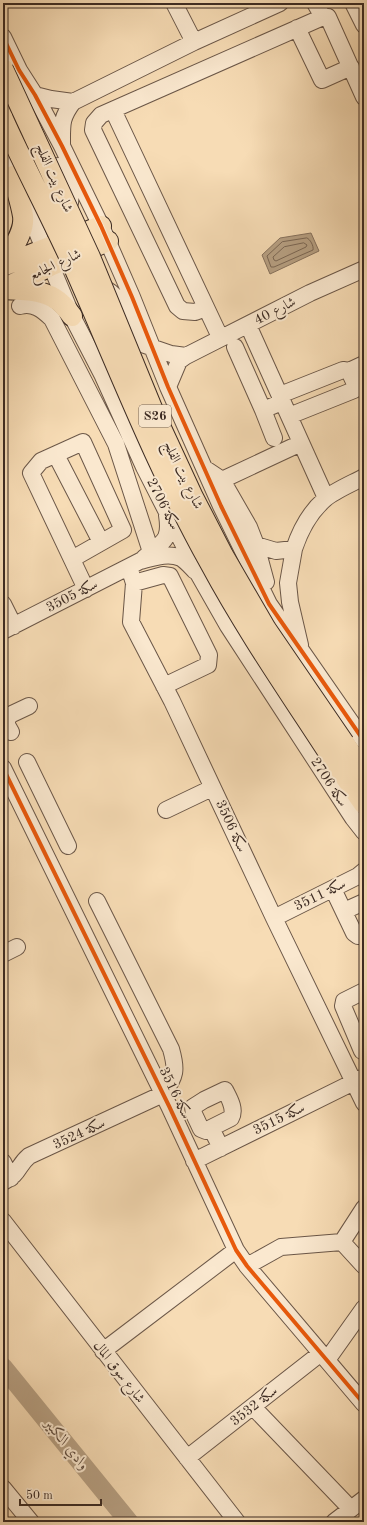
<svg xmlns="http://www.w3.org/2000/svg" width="367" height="1525" viewBox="0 0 367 1525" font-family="'Old Standard TT',Amiri,serif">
<rect width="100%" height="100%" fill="#f7dcb5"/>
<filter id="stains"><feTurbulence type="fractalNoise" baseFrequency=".005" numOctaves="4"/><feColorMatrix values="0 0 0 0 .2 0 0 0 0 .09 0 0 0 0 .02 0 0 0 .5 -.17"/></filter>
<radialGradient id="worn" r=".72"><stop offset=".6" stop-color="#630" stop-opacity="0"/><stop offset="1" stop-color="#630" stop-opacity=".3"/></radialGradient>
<path fill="#b7a083" stroke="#86715d" d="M 311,233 L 319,251 L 270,274 L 262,255 L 280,238 Z"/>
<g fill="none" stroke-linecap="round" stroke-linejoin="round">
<path stroke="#7a6653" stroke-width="1" d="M 307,238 C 310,239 314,246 313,250 L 274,267 L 271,267 L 267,256 L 282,242 Z
M 304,243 L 307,245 L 306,247 L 276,261 L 274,260 L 273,257 L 284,247 Z"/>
<path stroke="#b7a083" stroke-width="19" d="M 3,1367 L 129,1522"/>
<defs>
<path id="minor" d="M 174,3 L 194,42
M 315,3 L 323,17
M 353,3 L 364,25
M 297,28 L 322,80 L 351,67
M 3,37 L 19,70 L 35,95 L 62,146 L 101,226 L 132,297 L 168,387 L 221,506 L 269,604 L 364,741
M 35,95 L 51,99 L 73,102
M 113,110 L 220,337
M 62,144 C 62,124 61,118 73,102 L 194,42 L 280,3
M 3,154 L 27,208 L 72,316 L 102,374 L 144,467 L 199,575 L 228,626 L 353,818 L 364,832
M 58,166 L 71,191 L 70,203 L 64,209
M 99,286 C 124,294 129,321 139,343 L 171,354 L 186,356
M 20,306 C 33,302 43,310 52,319 L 116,444 L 151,552
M 206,308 L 195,312 L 183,311 L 177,306 L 93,130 L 94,123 L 101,115 L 323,17 L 328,17 L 364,97
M 248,325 L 326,498
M 235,347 L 263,410 L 282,402
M 349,371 L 364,364
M 168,387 L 179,361 L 186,356 L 310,293 L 364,269
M 280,395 L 343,370 L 349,371 L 356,386 L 354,390 L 289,416
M 263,410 L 274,438
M 56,455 L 101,542
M 204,468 L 222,480 L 249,527 L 256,545 L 266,582
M 222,480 L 301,443
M 256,545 L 276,551 L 294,549 C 300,531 310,512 325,499 C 334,491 353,483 364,477
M 294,549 L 288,583 L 290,602 L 300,645
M 144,558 C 163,541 171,542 167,515
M 72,559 L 123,530 L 83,442 L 41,461 L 31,473 L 86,589
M 129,567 L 134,583 L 131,622 L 172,701 L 274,918 L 364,1103
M 134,583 L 163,575 L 170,576 L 209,655 L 208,665 L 164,686
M 3,604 L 14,626
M 3,631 L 140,561 C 152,558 168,552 181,558 C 186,561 191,567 195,571
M 11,732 L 7,725 L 7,718 L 12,714 L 29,706
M 27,762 L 68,846
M 3,768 L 169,1106 L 236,1250 L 247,1266 L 364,1404
M 166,810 L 212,788
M 333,889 L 354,933 L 358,936 L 364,936
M 344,911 L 364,902
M 274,918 L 358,876 L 364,871
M 3,954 L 17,947
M 362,1051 L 343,1006 L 344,1001 L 364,991
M 211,1128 L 231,1118 C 236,1109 229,1098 225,1090 L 204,1100 L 193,1107 L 194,1114 L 201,1129 L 206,1131 L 211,1128 L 221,1148
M 194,1161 L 364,1077
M 3,1162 L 11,1178
M 3,1182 C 20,1174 17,1166 29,1156 L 163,1094 C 176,1076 177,1070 171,1049 L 97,901
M 3,1221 L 237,1522
M 342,1242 L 364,1266
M 247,1266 L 281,1247 L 342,1242 L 364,1208
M 103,1351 L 236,1250
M 327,1360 L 364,1308
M 253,1407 L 351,1509
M 187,1458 L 321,1353
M 3,1488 L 31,1522
M 334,1522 L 364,1499"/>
<path id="major" d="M 3,261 C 12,250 25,231 23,216 C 21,203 16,189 13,176
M 3,266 L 101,226
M 3,289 L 52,265 L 108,241
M 3,289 C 19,290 39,289 54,298 C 61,302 67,309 72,316
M 344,743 L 364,772
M 330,755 L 364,804"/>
</defs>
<use href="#minor" stroke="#6b5748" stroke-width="18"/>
<use href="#major" stroke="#3c2b23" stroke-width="22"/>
<use href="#minor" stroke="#fae8cf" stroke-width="16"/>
<use href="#major" stroke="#f7dcb5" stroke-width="20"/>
<defs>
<path id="major-bridge" d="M 3,69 L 90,257 L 154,413 L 192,495 L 223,555 L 266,629 L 344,743
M 3,119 C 25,168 51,216 73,265 C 117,365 157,468 210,563 C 246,630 289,692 330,755"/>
</defs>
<use href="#major-bridge" stroke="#3c2b23" stroke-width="22" stroke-linecap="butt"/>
<use href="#major-bridge" stroke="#f7dcb5" stroke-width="20"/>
<defs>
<path id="cycleway" d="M 3,37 L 19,70 L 35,95 L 62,146 L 101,226 L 132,297 L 168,387 L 221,506 L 269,604 L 364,741
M 3,768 L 169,1106 L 236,1250 L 247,1266 L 364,1404"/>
</defs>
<use href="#cycleway" stroke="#fae8cf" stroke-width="6"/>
<use href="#cycleway" stroke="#e8590c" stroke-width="4"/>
</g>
<g text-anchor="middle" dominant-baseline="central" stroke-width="4" stroke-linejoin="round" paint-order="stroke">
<rect fill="#fae8cf" stroke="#756457" stroke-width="1" x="139" y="405" width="32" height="22" rx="3"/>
<g font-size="13" font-weight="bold" fill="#3c2b23">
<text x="155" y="416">S26</text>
</g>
<g font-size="14" fill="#3c2b23" stroke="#fae8cf">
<text transform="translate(54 178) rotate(66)">شارع بيت الفلج</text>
<text transform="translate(55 265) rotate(-25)">شارع الجامع</text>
<text transform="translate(275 311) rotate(-27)">40 شارع</text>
<text transform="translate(183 475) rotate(64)">شارع بيت الفلج</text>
<text transform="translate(163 504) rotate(63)">سكة 2706</text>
<text transform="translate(72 596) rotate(-27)">سكة 3505</text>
<text transform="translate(329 782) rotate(57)">سكة 2706</text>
<text transform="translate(231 826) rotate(65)">سكة 3506</text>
<text transform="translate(320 895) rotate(-26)">سكة 3511</text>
<text transform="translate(175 1093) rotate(64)">سكة 3516</text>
<text transform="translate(279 1119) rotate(-26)">سكة 3515</text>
<text transform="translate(79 1134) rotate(-25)">سكة 3524</text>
<text transform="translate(119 1372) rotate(52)">شارع سوق المال</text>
<text transform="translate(254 1406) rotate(-38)">سكة 3532</text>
</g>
<g font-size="15" font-style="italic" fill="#614e40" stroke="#fae8cf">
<text transform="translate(66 1445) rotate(51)">وادي الكبير</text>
</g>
</g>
<rect width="367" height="1525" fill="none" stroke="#f7dcb5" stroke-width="16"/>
<rect x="4" y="4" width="359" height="1517" fill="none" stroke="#3c2b23" stroke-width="2"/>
<rect x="8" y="8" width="351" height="1509" fill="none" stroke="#3c2b23"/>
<path d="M20 1499v6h81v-6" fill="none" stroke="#3c2b23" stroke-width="2"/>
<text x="26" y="1499" font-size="12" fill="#3c2b23" stroke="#fae8cf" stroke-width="3" paint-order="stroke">50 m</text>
<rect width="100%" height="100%" filter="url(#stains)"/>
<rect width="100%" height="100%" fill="url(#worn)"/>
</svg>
